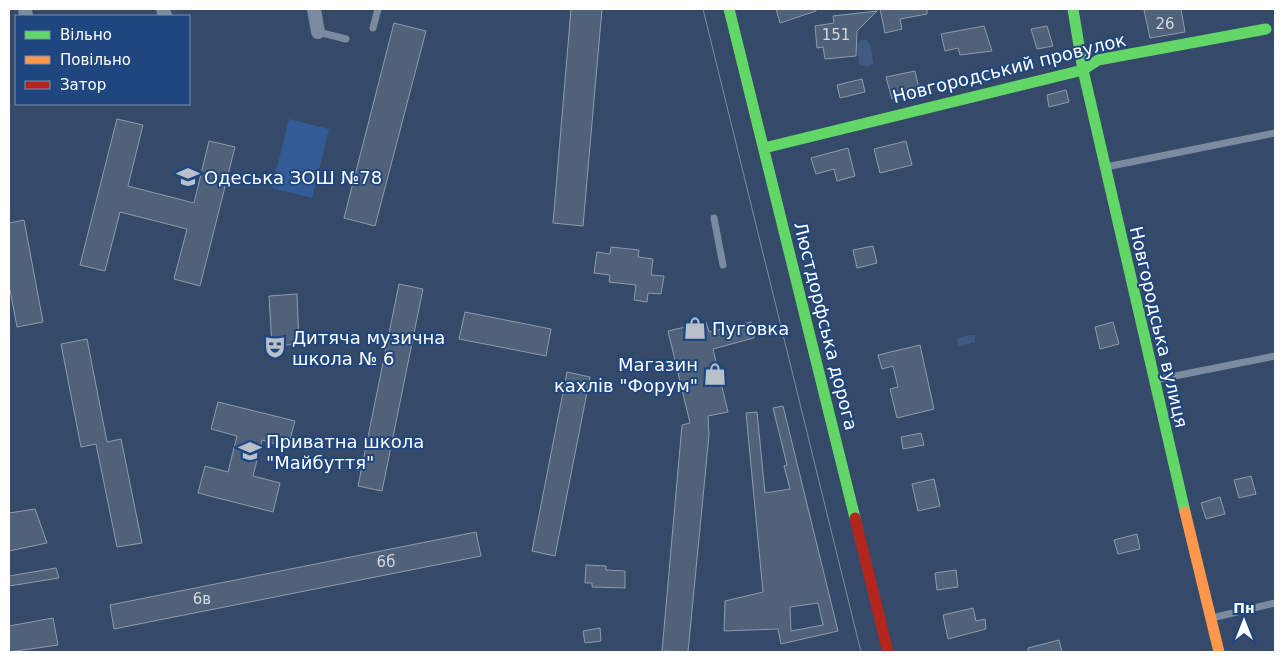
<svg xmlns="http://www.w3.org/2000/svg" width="1284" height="661" viewBox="0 0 1284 661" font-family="'DejaVu Sans',sans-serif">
<rect width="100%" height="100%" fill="#354a68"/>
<path fill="#325c95" d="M 289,119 L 329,129 L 312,198 L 272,188 Z"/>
<path fill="#3f5b83" d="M 861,40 L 867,40 L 871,46 L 873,64 L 868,67 L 859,64 L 857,45 Z
M 969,335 L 975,335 L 975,342 L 958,347 L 957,339 Z"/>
<path fill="#50627a" stroke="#8e9bad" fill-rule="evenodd" d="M 571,9 L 602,9 L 583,226 L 553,223 Z
M 776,9 L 816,9 L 816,11 L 780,23 Z
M 880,9 L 927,9 L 927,14 L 900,19 L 902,29 L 885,33 Z
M 1152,9 L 1181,9 L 1185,32 L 1150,38 L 1144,10 Z
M 877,11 L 857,31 L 856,56 L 825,59 L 823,47 L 817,48 L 815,26 L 834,23 L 833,16 Z
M 394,23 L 426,31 L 375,226 L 344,218 Z
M 984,26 L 992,51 L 960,55 L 958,48 L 945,51 L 941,34 Z
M 1047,26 L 1053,46 L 1037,49 L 1031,29 Z
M 915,71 L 920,93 L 892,99 L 886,77 Z
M 862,79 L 865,92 L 840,98 L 837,85 Z
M 1066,90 L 1069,102 L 1049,107 L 1047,95 Z
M 117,119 L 143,125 L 128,186 L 194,203 L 209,141 L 235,147 L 200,286 L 174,279 L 187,229 L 120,212 L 105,271 L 80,265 Z
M 906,141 L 912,165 L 880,173 L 874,149 Z
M 848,148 L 855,176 L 837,181 L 834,169 L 816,174 L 811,158 Z
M 24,220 L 43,322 L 17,327 L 9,285 L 9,223 Z
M 873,246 L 877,263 L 857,268 L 853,250 Z
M 611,247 L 639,250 L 638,257 L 653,259 L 651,275 L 664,276 L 661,294 L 648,293 L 647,302 L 634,300 L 636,285 L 609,282 L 610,275 L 594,273 L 597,252 L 610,254 Z
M 399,284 L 423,289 L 382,491 L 358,486 Z
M 297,294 L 299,344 L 272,346 L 269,296 Z
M 465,312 L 551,329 L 546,356 L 459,339 Z
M 706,322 L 709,332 L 751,322 L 754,338 L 713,349 L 728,412 L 708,416 L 709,435 L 688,652 L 662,651 L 682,425 L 690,423 L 668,331 Z
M 1113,322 L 1119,344 L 1100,349 L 1095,327 Z
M 87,339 L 107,442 L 121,439 L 142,543 L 117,547 L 96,444 L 81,447 L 61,344 Z
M 920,345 L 934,409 L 897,418 L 890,389 L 898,387 L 893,366 L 882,369 L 878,355 Z
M 567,372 L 590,377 L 555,556 L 532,551 Z
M 218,402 L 295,421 L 288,447 L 262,440 L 253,476 L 280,483 L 273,512 L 198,493 L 205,466 L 228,472 L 237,436 L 211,429 Z
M 783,406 L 838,631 L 781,644 L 778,629 L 724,631 L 725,601 L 763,592 L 746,413 L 757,412 L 765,493 L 790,489 L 784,466 L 787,465 L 773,408 ZM 818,603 L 823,625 L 791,631 L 790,607 Z
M 921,433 L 924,445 L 903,449 L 901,437 Z
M 1251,476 L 1256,494 L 1239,498 L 1234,480 Z
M 934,479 L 940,506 L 918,511 L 912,484 Z
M 1220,497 L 1225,514 L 1206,519 L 1201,503 Z
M 35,509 L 47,543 L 9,551 L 9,513 Z
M 476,532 L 481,556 L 114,629 L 110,605 Z
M 1137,534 L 1140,549 L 1118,554 L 1114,540 Z
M 586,565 L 606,566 L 606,570 L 625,571 L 625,588 L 592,587 L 592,583 L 585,583 Z
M 56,568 L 59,578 L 9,586 L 9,576 Z
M 956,570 L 958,587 L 937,590 L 935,573 Z
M 973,608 L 976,621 L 985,619 L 986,629 L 948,639 L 943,615 Z
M 53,618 L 58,645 L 9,652 L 9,626 Z
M 600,628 L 601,641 L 585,643 L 583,631 Z
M 1059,640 L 1062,652 L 1028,652 L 1028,648 Z"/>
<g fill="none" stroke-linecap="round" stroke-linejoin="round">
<path stroke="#7a8a9f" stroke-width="7" d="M 373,28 L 378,9
M 318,32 L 346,39
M 1106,167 L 1275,133
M 714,218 L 723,265
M 1155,380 L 1275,356
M 1212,618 L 1275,603"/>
<path stroke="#7a8a9f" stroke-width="14" d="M 25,9 L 26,16
M 163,9 L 165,16
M 314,9 L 318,32"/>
<path stroke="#63d668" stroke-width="11" d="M 729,9 L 855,518
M 1073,9 L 1083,70 L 1185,512
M 764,148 L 1083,70 L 1098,60 L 1266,29"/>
<path stroke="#ff974d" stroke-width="11" d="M 1185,512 L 1219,652"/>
<path stroke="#b3261e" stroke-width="11" d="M 855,518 L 888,652"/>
<path stroke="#7c8b9f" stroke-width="1" d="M 703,9 L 861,652"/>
</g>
<defs>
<symbol id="school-bare" viewBox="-9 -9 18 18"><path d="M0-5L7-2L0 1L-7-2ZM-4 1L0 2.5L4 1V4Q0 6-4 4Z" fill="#b8c0ca" stroke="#1f467e" stroke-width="2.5" paint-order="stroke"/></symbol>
<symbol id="shop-bare" viewBox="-9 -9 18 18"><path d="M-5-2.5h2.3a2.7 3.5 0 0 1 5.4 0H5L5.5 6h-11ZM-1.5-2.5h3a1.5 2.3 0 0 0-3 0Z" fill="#b8c0ca" stroke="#1f467e" stroke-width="2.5" paint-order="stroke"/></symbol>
<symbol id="theatre-bare" viewBox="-9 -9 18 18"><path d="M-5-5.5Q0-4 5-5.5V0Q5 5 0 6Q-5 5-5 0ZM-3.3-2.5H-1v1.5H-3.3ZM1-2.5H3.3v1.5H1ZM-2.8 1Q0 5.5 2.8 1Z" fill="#b8c0ca" stroke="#1f467e" stroke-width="2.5" paint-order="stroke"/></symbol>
</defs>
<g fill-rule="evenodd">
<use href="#school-bare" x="172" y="161" width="32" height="32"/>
<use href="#shop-bare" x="679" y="312" width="32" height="32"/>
<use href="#theatre-bare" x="259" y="331" width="32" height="32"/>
<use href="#shop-bare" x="699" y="358" width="32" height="32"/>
<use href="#school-bare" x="234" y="435" width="32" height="32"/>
</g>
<g text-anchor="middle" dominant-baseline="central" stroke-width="4" stroke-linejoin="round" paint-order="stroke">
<g font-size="15" fill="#d3d8de">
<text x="1165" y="24">26</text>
<text x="836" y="35">151</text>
<text x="386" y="562">6б</text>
<text x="202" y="599">6в</text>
</g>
<g font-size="18" fill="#fff" stroke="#1f467e">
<text transform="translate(1009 68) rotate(-14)">Новгородський провулок</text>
<text transform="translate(826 326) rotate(76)">Люстдорфська дорога</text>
<text transform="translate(1159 327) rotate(77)">Новгородська вулиця</text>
</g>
<g font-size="18" fill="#fff" stroke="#1f467e" text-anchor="start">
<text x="204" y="177">Одеська ЗОШ №78</text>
<text x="712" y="328">Пуговка</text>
<text x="292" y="337">Дитяча музична<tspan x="292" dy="21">школа № 6</tspan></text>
<text x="698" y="364" text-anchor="end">Магазин<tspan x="698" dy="21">кахлів "Форум"</tspan></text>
<text x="266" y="441">Приватна школа<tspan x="266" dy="21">"Майбуття"</tspan></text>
</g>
</g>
<rect width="1284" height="661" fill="none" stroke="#ffffff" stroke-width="20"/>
<rect x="15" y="15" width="175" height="90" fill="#1f467e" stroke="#7990b2"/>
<rect x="25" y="31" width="25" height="8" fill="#63d668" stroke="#7990b2"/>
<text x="60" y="40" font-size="15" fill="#ffffff">Вільно</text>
<rect x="25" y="56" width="25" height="8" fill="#ff974d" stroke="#7990b2"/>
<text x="60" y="65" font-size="15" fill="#ffffff">Повільно</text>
<rect x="25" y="81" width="25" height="8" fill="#b3261e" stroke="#7990b2"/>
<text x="60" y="90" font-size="15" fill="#ffffff">Затор</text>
<g transform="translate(1244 621)" stroke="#1f467e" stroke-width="4" paint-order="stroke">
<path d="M0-4L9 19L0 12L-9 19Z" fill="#ffffff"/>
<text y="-8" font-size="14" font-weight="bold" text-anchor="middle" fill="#ffffff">Пн</text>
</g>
</svg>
